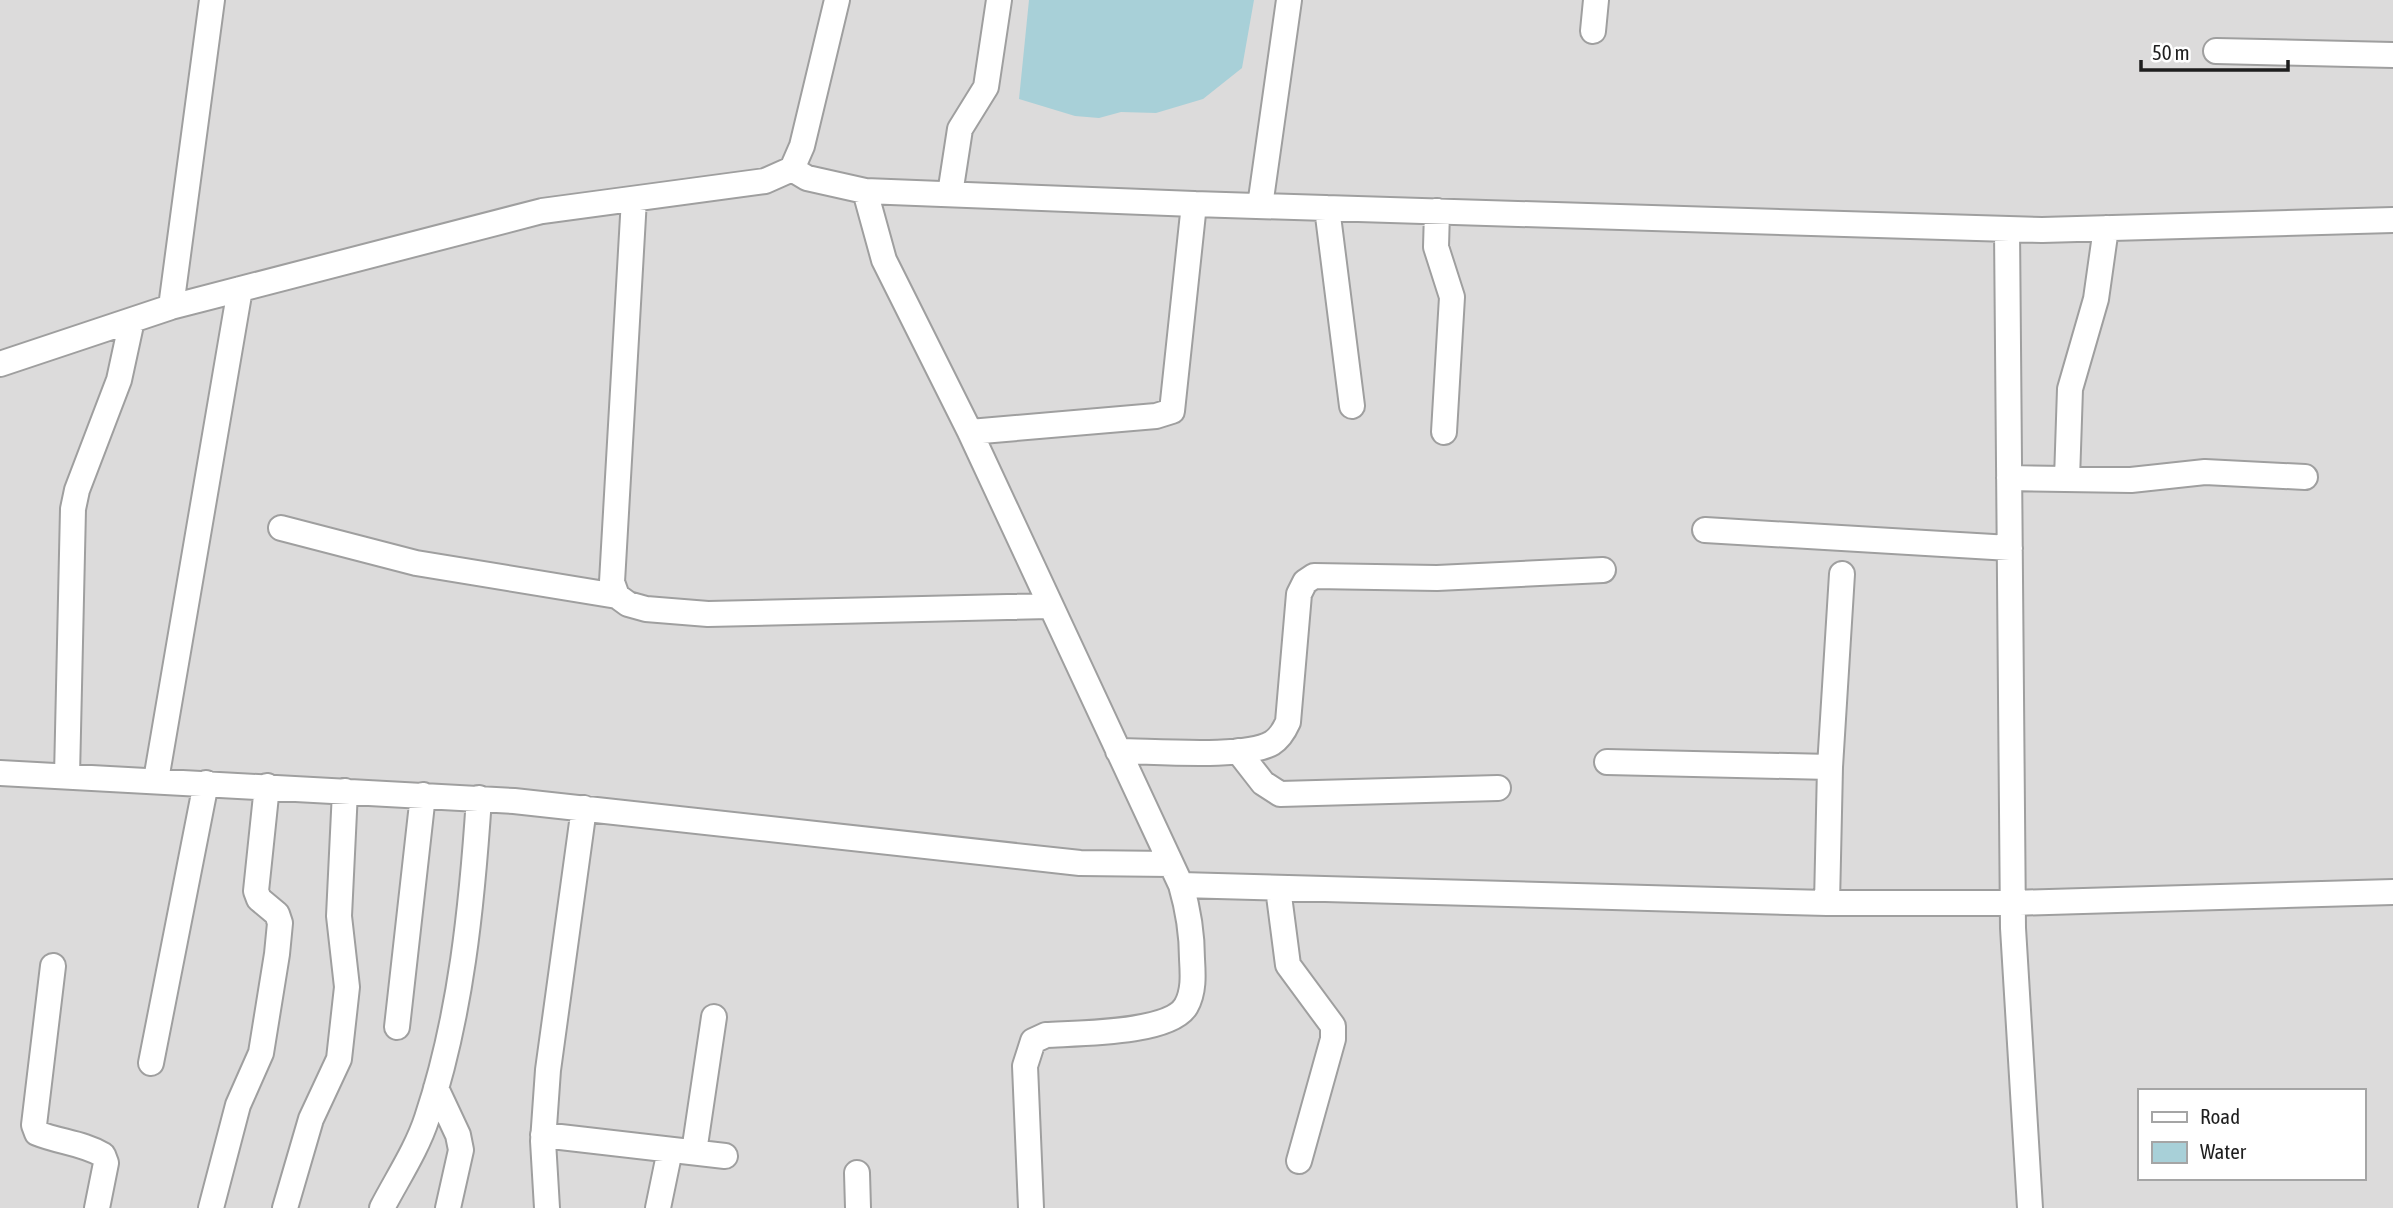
<svg xmlns="http://www.w3.org/2000/svg" width="2393" height="1208" viewBox="0 0 2393 1208" font-family="'Asap Condensed',sans-serif">
<rect width="100%" height="100%" fill="#eeeae4"/>
<path fill="#dcdbdb" fill-rule="evenodd" d="M 0,0 L 2393,0 L 2393,1208 L 0,1208 ZM 2139,1091 L 2363,1091 L 2363,1178 L 2139,1178 Z"/>
<path fill="#a8d0d8" d="M 1029,0 L 1254,0 L 1242,68 L 1203,99 L 1156,113 L 1121,112 L 1099,118 L 1075,116 L 1019,99 Z"/>
<g fill="none" stroke-linecap="round" stroke-linejoin="round">
<defs>
<path id="minor" d="M 1593,31 L 1596,0
M 2216,51 L 2393,55
M 792,169 L 807,178 L 865,191 L 1194,204 L 2042,230 L 2393,220
M 865,191 L 884,260 L 970,432 L 1181,885 C 1188,909 1192,933 1192,959 C 1193,975 1194,992 1186,1006 C 1170,1034 1076,1033 1046,1035 L 1033,1041 L 1025,1066 L 1031,1208
M 950,194 L 960,129 L 986,87 L 999,0
M 634,199 L 612,582 L 617,596 L 628,604 L 646,609 L 708,614 L 1050,606
M 1260,206 L 1289,0
M 1327,208 L 1352,406
M 1437,211 L 1436,247 L 1452,297 L 1444,432
M 2007,229 L 2013,928 L 2030,1208
M 171,307 L 212,0
M 0,364 L 171,307 L 542,211 L 765,181 L 792,169 L 802,146 L 837,0
M 970,432 L 1156,416 L 1172,411 L 1194,204
M 2009,478 L 2131,480 L 2205,472 L 2305,477
M 2067,479 L 2070,389 L 2096,299 L 2106,228
M 281,528 L 416,563 L 617,596
M 1705,530 L 2010,548
M 1118,751 C 1152,751 1246,759 1272,743 C 1280,738 1284,731 1288,722 L 1299,594 L 1305,582 L 1314,576 L 1437,578 L 1603,570
M 1238,751 L 1263,783 L 1280,794 L 1498,788
M 1607,762 L 1830,767
M 0,773 L 514,801 L 1080,863 L 1171,864
M 67,776 L 73,509 L 77,490 L 119,380 L 132,320
M 156,780 L 240,289
M 1181,885 L 1827,903 L 2012,903 L 2393,892
M 1278,888 L 1288,965 L 1333,1026 L 1333,1039 L 1299,1161
M 1827,903 L 1830,767 L 1842,574
M 53,966 L 34,1125 L 37,1133 C 59,1142 83,1143 103,1155 L 106,1163 L 97,1208
M 397,1027 L 423,795
M 151,1063 L 206,783
M 436,1088 L 458,1135 L 461,1150 L 448,1208
M 543,1135 L 725,1156
M 694,1152 L 714,1017
M 857,1173 L 858,1208
M 211,1208 L 238,1105 L 261,1053 L 277,954 L 280,923 L 277,914 L 259,899 L 256,891 L 267,786
M 285,1208 L 311,1119 L 339,1059 L 347,987 L 339,916 L 345,791
M 382,1208 C 397,1179 417,1149 427,1118 C 461,1016 472,905 479,798
M 547,1208 L 543,1141 L 548,1070 L 584,808
M 658,1208 L 670,1150"/>
</defs>
<use href="#minor" stroke="#9f9f9f" stroke-width="28"/>
<use href="#minor" stroke="#fff" stroke-width="24"/>
</g>
<rect x="2138" y="1089" width="228" height="91" fill="#ffffff" stroke="#a5a5a5" stroke-width="2"/>
<rect x="2152" y="1112" width="35" height="10" fill="#ffffff" stroke="#a5a5a5" stroke-width="2"/>
<text x="2200" y="1124" font-size="21" fill="#1e1e1e">Road</text>
<rect x="2152" y="1142" width="35" height="21" fill="#a8d0d8" stroke="#a5a5a5" stroke-width="2"/>
<text x="2200" y="1159" font-size="21" fill="#1e1e1e">Water</text>
<path d="M2141 60v10h147v-10" fill="none" stroke="#1e1e1e" stroke-width="3.5"/>
<text x="2152" y="60" font-size="21" fill="#1e1e1e" stroke="#ffffff" stroke-width="5" paint-order="stroke">50 m</text>
</svg>
